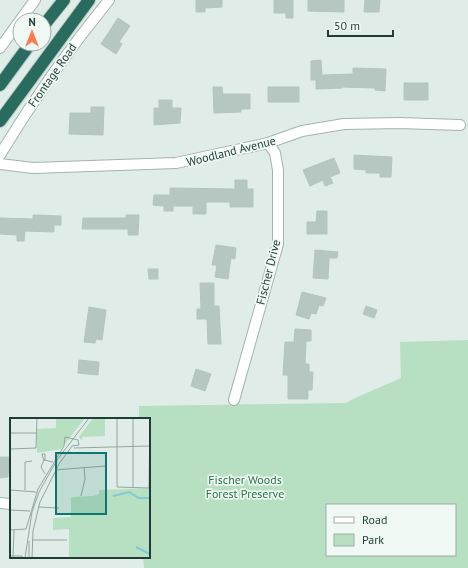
<svg xmlns="http://www.w3.org/2000/svg" width="468" height="568" viewBox="0 0 468 568" font-family="'PT Sans',sans-serif">
<rect width="100%" height="100%" fill="#e0ece7"/>
<path fill="#b7dfc2" fill-rule="evenodd" d="M 468,340 L 468,568 L 144,568 L 143,557 L 149,557 L 149,419 L 139,419 L 139,406 L 346,403 L 355,398 L 401,378 L 400,342 ZM 327,505 L 455,505 L 455,555 L 327,555 Z"/>
<path fill="#b5c7c0" stroke="#b2c6be" d="M 196,0 L 222,0 L 222,7 L 205,8 L 205,12 L 196,12 Z
M 274,0 L 293,0 L 293,18 L 286,18 L 286,13 L 274,13 Z
M 308,0 L 344,0 L 344,12 L 308,11 Z
M 365,0 L 380,0 L 379,12 L 364,12 Z
M 118,18 L 130,26 L 119,42 L 122,44 L 116,54 L 101,44 Z
M 321,60 L 322,75 L 353,74 L 353,68 L 386,69 L 385,91 L 375,90 L 375,88 L 342,87 L 342,88 L 316,89 L 316,80 L 311,80 L 311,61 Z
M 404,83 L 428,83 L 428,100 L 404,100 Z
M 213,87 L 222,87 L 223,94 L 250,94 L 250,109 L 241,109 L 241,112 L 214,113 Z
M 268,87 L 299,87 L 299,102 L 268,102 Z
M 159,100 L 172,100 L 172,108 L 181,108 L 180,123 L 154,125 L 154,108 L 159,108 Z
M 91,107 L 104,107 L 103,135 L 69,134 L 70,113 L 91,113 Z
M 354,155 L 392,157 L 391,177 L 380,177 L 380,173 L 366,173 L 366,170 L 354,169 Z
M 334,158 L 340,173 L 330,177 L 333,183 L 325,186 L 323,180 L 310,186 L 303,170 Z
M 235,180 L 247,180 L 247,189 L 253,189 L 253,207 L 230,207 L 230,202 L 206,202 L 206,214 L 193,214 L 193,206 L 173,206 L 173,211 L 164,211 L 164,206 L 153,205 L 154,195 L 170,195 L 170,188 L 235,189 Z
M 317,211 L 327,211 L 327,234 L 307,234 L 307,222 L 316,222 Z
M 33,215 L 61,216 L 61,225 L 54,225 L 54,232 L 25,231 L 24,241 L 17,241 L 17,235 L 0,234 L 0,218 L 33,219 Z
M 126,215 L 139,215 L 138,235 L 128,235 L 128,229 L 82,229 L 83,218 L 126,218 Z
M 216,245 L 236,248 L 235,259 L 231,258 L 228,279 L 215,277 L 217,265 L 212,265 Z
M 315,250 L 338,252 L 337,258 L 329,258 L 328,279 L 313,278 Z
M 148,269 L 158,269 L 158,279 L 149,279 Z
M 200,283 L 214,283 L 214,306 L 219,306 L 221,344 L 208,344 L 207,319 L 197,319 L 197,309 L 201,309 Z
M 302,292 L 326,298 L 323,306 L 319,305 L 316,314 L 311,313 L 309,319 L 296,315 Z
M 366,306 L 377,310 L 374,318 L 363,314 Z
M 89,307 L 106,310 L 102,340 L 96,339 L 95,343 L 84,342 Z
M 295,329 L 311,330 L 311,341 L 306,341 L 305,364 L 309,364 L 309,372 L 313,372 L 312,390 L 308,390 L 308,399 L 288,399 L 288,375 L 283,375 L 285,342 L 294,342 Z
M 79,360 L 99,362 L 98,375 L 78,373 Z
M 196,369 L 211,374 L 205,391 L 191,386 Z
M 0,457 L 11,457 L 11,472 L 8,473 L 8,477 L 0,478 Z"/>
<g fill="none" stroke-linecap="round" stroke-linejoin="round">
<defs>
<path id="minor" d="M 0,48 L 35,0
M 0,155 C 33,100 69,49 109,0
M 0,164 L 33,168 L 176,163 L 268,143 L 302,131 L 344,124 L 399,123 L 460,125
M 234,400 L 278,244 L 278,170 L 275,153 L 268,143
M 0,503 L 11,504"/>
<path id="highway" d="M 44,25 L 64,0
M 0,85 L 30,44
M 0,121 L 89,0"/>
</defs>
<use href="#minor" stroke="#a2b4ae" stroke-width="12"/>
<use href="#highway" stroke="#c0c9c7" stroke-width="14"/>
<use href="#minor" stroke="#fff" stroke-width="10"/>
<use href="#highway" stroke="#296b5f" stroke-width="12"/>
</g>
<g text-anchor="middle" dominant-baseline="central" stroke-width="3.5" stroke-linejoin="round" paint-order="stroke">
<g font-size="12" fill="#1f3d36" stroke="#f0f8f4">
<text transform="translate(52 75) rotate(-55)">Frontage Road</text>
<text transform="translate(231 151) rotate(-14)">Woodland Avenue</text>
<text transform="translate(268 272) rotate(-76)">Fischer Drive</text>
</g>
<g font-size="12" fill="#277747" stroke="#f0f8f4">
<text x="245" y="479">Fischer Woods<tspan x="245" dy="14">Forest Preserve</tspan></text>
</g>
</g>
<g transform="translate(10 418)">
<rect width="140" height="140" fill="#e0ece7"/>
<path d="M 46,0 L 75,0 L 51,31 L 27,35 L 27,11 L 46,10 ZM 83,0 L 95,0 L 95,18 L 72,19 L 72,23 L 69,19 ZM 140,70 L 140,140 L 59,140 L 59,111 L 43,112 L 43,100 L 61,99 L 61,79 L 83,78 L 89,76 L 89,72 Z" fill="#b7dfc2"/>
<path fill="none" stroke="#84c7d5" stroke-width="2" d="M 103,78 L 119,74 L 129,80 L 140,80M 126,129 L 140,136"/>
<path fill="none" stroke="#93a6a0" stroke-width="1" d="M 107,0 L 107,69 L 140,70M 0,15 L 27,15M 64,30 L 140,28M 0,31 L 26,30 L 27,0M 34,43 L 32,36 L 35,36 L 35,42M 45,52 L 95,48M 35,56 L 31,49 L 34,42 L 43,44M 123,70 L 123,0M 139,70 L 140,0M 0,72 L 26,74M 15,72 L 15,44 L 22,43M 71,78 L 75,61 L 74,50M 28,89 L 49,90M 0,92 L 20,93M 0,112 L 16,111 L 28,71 L 54,28 L 55,19 L 68,22 L 69,27 L 62,28 L 49,46 L 30,84 L 23,113 L 22,140M 22,122 L 57,122M 19,123 L 19,140M 0,138 L 12,138 L 12,140M 3,140 L 4,112M 15,140 L 22,94 L 29,74 L 47,42 L 79,0"/>
<path fill="#0f766e" fill-opacity="0.15" stroke="#0f766e" stroke-width="2" d="M 46,35 L 96,35 L 96,96 L 46,96 Z"/>
<rect width="140" height="140" fill="none" stroke="#1f3d36" stroke-width="2"/>
</g>
<rect x="326" y="504" width="130" height="52" fill="#f0f8f4" stroke="#9cada8"/>
<rect x="334" y="517" width="20" height="6" fill="#ffffff" stroke="#9cada8"/>
<text x="362" y="524" font-size="12" fill="#1f3d36">Road</text>
<rect x="334" y="534" width="20" height="12" fill="#b7dfc2" stroke="#9cada8"/>
<text x="362" y="544" font-size="12" fill="#1f3d36">Park</text>
<g transform="translate(32 32)"><circle r="19" fill="#f0f8f4" stroke="#9cada8"/>
<path d="M0-3L7 15L0 10L-7 15Z" fill="#fb7b4f"/>
<text y="-6" font-size="11" font-weight="bold" text-anchor="middle" fill="#1f3d36">N</text>
</g>
<path d="M328 30v6h65v-6" fill="none" stroke="#1f3d36" stroke-width="2"/>
<text x="334" y="30" font-size="12" fill="#1f3d36" stroke="#f0f8f4" stroke-width="3" paint-order="stroke">50 m</text>
</svg>
